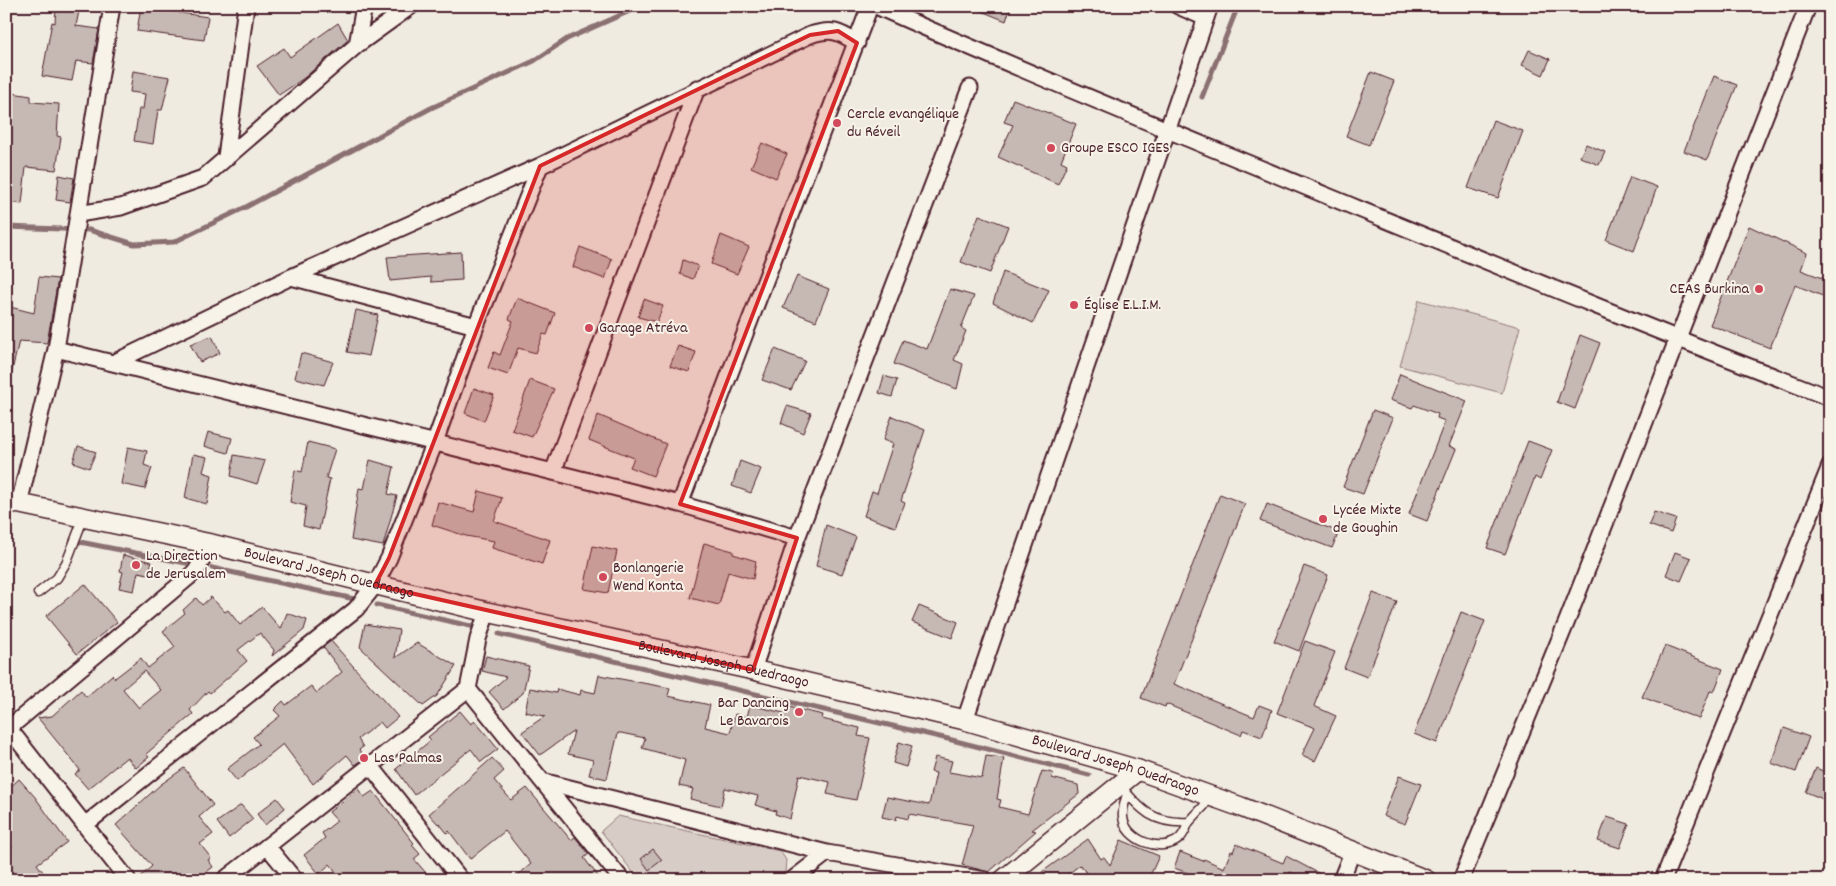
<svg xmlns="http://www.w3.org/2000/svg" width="1836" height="886" viewBox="0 0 1836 886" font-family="Dekko,sans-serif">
<rect width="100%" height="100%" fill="#f0ebe0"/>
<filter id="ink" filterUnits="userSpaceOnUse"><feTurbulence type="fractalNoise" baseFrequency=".02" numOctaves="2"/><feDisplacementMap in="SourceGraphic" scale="10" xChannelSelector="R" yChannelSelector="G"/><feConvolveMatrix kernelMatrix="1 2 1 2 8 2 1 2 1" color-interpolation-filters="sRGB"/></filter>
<g filter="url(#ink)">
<path fill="#d8cdc6" stroke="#917678" d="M 1419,300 L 1520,327 L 1502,393 L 1400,366 Z
M 618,816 L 780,851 L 786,860 L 785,872 L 775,880 L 639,880 L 601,831 Z"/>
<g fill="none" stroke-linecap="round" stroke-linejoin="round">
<path stroke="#8b6f72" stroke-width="5" d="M 811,6 L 816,8
M 1202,97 L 1238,6
M 6,227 L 89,230 L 134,244 L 174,242 L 246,207 L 431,108 L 534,61 L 567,39 L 641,6
M 80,542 L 191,564
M 212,568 L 359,600
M 377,605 L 475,627
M 499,634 L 944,738 L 1089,775"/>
</g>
<path fill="#c6b8b3" stroke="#4a1f2b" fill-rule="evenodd" d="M 56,6 L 80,6 L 76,26 L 99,29 L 93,63 L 76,61 L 72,81 L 42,76 L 52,22 L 55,23 Z
M 141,6 L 175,6 L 174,12 L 208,17 L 204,40 L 137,31 Z
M 969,6 L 1011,6 L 1006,21 Z
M 338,23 L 348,40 L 304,78 L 279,95 L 257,66 L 284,48 L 290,57 Z
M 1529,50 L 1550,59 L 1543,75 L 1522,65 Z
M 133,71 L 170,77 L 162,110 L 158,110 L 153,144 L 134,141 L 139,109 L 143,109 L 145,94 L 130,92 Z
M 1371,72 L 1394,81 L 1369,145 L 1346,136 Z
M 1714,76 L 1737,85 L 1707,160 L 1684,151 Z
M 12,93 L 31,96 L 31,102 L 59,104 L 57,136 L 61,137 L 56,170 L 26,167 L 22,204 L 6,202 L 6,154 Z
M 1013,99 L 1076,124 L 1061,161 L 1067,164 L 1058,184 L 998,157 L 1013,125 L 1004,122 Z
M 1493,120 L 1523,131 L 1498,198 L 1468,188 Z
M 762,143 L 787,154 L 776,178 L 751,167 Z
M 1586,144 L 1605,152 L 1599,165 L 1580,157 Z
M 59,175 L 74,178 L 70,202 L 56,200 Z
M 1630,177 L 1657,187 L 1634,251 L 1606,240 Z
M 979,215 L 1008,226 L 990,273 L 961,262 Z
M 1749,226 L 1807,253 L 1801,270 L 1830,281 L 1830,299 L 1795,285 L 1770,348 L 1710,325 Z
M 721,235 L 749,247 L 737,274 L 711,264 Z
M 580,247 L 612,259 L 605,279 L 573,267 Z
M 461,252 L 462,280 L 431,282 L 431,277 L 390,281 L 387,257 Z
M 683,260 L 698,266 L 693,279 L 680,274 Z
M 1003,272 L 1049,290 L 1033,323 L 993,303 Z
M 797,276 L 829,289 L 816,321 L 783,308 Z
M 39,277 L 58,279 L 47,343 L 19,341 L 11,375 L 6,375 L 6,306 L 34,313 Z
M 950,289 L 974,296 L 961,328 L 966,331 L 954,360 L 963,364 L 957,389 L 894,364 L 903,340 L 927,349 Z
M 517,298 L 555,313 L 547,335 L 543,334 L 536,353 L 518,348 L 508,375 L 488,368 L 494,352 L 500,355 L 513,321 L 509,319 Z
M 644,299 L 663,306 L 657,322 L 638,317 Z
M 356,310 L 378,315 L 369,356 L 347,352 Z
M 1580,335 L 1600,343 L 1575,409 L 1557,402 Z
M 212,336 L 220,353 L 200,362 L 190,344 Z
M 678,346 L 696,352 L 689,372 L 670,366 Z
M 775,349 L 805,361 L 791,390 L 762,380 Z
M 301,353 L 333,362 L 324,385 L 295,378 Z
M 1400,374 L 1467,401 L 1449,446 L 1456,449 L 1427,521 L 1409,514 L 1445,421 L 1437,418 L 1438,414 L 1414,405 L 1412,408 L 1390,400 Z
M 884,376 L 897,380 L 892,397 L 879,393 Z
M 530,380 L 554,389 L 532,437 L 512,430 Z
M 474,388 L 494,395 L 484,421 L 465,413 Z
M 787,406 L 811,413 L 803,433 L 781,423 Z
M 1373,410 L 1393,418 L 1363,494 L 1343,487 Z
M 598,415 L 666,444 L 653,476 L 630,467 L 634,458 L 589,440 Z
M 892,416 L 925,430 L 901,501 L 905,503 L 895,527 L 864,516 L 872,491 L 877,493 L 893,444 L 883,440 Z
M 208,432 L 232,438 L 228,453 L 204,446 Z
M 1528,441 L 1552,450 L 1540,480 L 1535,477 L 1505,554 L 1487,548 Z
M 308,442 L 335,449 L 326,478 L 330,479 L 319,530 L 303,526 L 306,506 L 290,502 L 295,470 L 302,472 Z
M 78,446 L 96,452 L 89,468 L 73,462 Z
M 128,447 L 147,451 L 144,465 L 152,468 L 145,489 L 121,484 Z
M 193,454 L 207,457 L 203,472 L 212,475 L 207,504 L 185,498 Z
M 234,455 L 265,461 L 257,484 L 231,476 Z
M 370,460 L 394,467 L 388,494 L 397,496 L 383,546 L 351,540 L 359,488 L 364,489 Z
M 740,461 L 761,469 L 751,493 L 732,486 Z
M 479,491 L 502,498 L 494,521 L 497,522 L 550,540 L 542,564 L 492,548 L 494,541 L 466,536 L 432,525 L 438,502 L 474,512 Z
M 1220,494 L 1245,504 L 1174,684 L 1254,717 L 1259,705 L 1272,710 L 1262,737 L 1243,730 L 1241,735 L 1166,704 L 1165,707 L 1141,698 Z
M 1267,504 L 1339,532 L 1332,548 L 1260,521 Z
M 1654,512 L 1676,519 L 1671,533 L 1649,525 Z
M 826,525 L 856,537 L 842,574 L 816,566 Z
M 704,543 L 733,551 L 733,554 L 756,561 L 753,579 L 728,572 L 719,605 L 690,598 Z
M 593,546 L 617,551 L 608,593 L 584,589 Z
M 1675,552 L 1691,558 L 1681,581 L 1666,575 Z
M 123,555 L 152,562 L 148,574 L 138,572 L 134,591 L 119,588 L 123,572 L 120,571 Z
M 1304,566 L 1328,575 L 1299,651 L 1274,641 Z
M 85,584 L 117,622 L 77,654 L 46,616 Z
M 1373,593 L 1397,602 L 1367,677 L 1344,668 Z
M 211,597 L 225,612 L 228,610 L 240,625 L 262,607 L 281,629 L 287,613 L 307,620 L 304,630 L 272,656 L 274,650 L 260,633 L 238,650 L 247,661 L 210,693 L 208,691 L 190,710 L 193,714 L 146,754 L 149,757 L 136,768 L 127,757 L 88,789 L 75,774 L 80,770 L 38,718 L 52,716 L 81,690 L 86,697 L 112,675 L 115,678 L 141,658 L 148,668 L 175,647 L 163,631 L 185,613 L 183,610 L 196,598 L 202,605 ZM 144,671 L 161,690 L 139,708 L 123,689 Z
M 919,606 L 958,622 L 952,638 L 912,622 Z
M 1461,612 L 1485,621 L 1437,743 L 1414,734 Z
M 365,624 L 399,630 L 395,658 L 417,643 L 456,666 L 437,696 L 423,706 L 360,647 Z
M 331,641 L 398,717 L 385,728 L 380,722 L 358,739 L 363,747 L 359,750 L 365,757 L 363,760 L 355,765 L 347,755 L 313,784 L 283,744 L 237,781 L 227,769 L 259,744 L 253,737 L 280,716 L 274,710 L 283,701 L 286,705 L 311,686 L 317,693 L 342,672 L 323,647 Z
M 1305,641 L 1335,652 L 1314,706 L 1336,716 L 1315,761 L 1302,755 L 1315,728 L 1277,713 Z
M 1665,646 L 1723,669 L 1714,692 L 1710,691 L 1699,719 L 1642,697 Z
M 486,656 L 529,666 L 523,693 L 504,709 L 489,692 L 506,677 L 482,671 Z
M 599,675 L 670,688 L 668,696 L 710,705 L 705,727 L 730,733 L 735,714 L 747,717 L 750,705 L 788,714 L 789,707 L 823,715 L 822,719 L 860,728 L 858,736 L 870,738 L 856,800 L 827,794 L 830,782 L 799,775 L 790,819 L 775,814 L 776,811 L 755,805 L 758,796 L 725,788 L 721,806 L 690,799 L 693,789 L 679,786 L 685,760 L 642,748 L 645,738 L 621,733 L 618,733 L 607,779 L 589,775 L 593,760 L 568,754 L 574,731 L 540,755 L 522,732 L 545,716 L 525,712 L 530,688 L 556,693 L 557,689 L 580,695 L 581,690 L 595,693 Z
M 460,711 L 471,724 L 475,721 L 498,749 L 481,762 L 471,749 L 414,795 L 396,769 L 431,740 L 428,737 Z
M 1784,728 L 1809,737 L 1796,772 L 1771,763 Z
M 899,742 L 912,746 L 906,767 L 893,763 Z
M 986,756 L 1004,758 L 997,799 L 1001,800 L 999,807 L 1028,814 L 1042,771 L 1053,773 L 1052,778 L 1078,785 L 1079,794 L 1032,830 L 1036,831 L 989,872 L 962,865 L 973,825 L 909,814 L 908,819 L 897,816 L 896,820 L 882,817 L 887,797 L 929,805 L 936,773 L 931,772 L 935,757 L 952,761 L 949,772 L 982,778 Z
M 492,758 L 504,771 L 494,780 L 511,800 L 527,788 L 571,840 L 575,837 L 589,854 L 584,858 L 601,880 L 512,880 L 531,864 L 505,831 L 470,859 L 449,831 L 447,833 L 439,823 L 438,824 L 429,814 Z
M 184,768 L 213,805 L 199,817 L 213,834 L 200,844 L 211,858 L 208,860 L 213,867 L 196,880 L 137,880 L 152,866 L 116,825 L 160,785 Z
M 1816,768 L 1830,774 L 1830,802 L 1806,792 Z
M 1399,776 L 1421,784 L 1405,824 L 1383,816 Z
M 19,779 L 35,797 L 67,842 L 37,864 L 49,880 L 6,880 L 6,853 L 13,847 L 6,839 L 6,791 Z
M 358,789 L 364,797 L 373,791 L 414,843 L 412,845 L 420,854 L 414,859 L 432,880 L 342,880 L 330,864 L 319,874 L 304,855 L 325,838 L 322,833 L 337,821 L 329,812 Z
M 277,798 L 285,808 L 265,825 L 257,814 Z
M 241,805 L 253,819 L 229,838 L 217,822 Z
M 1607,817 L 1629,824 L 1620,848 L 1598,841 Z
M 1088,839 L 1101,859 L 1104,857 L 1110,865 L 1121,840 L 1159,856 L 1148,880 L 1092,880 L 1080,865 L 1060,880 L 1048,880 L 1042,872 Z
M 1236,844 L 1283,863 L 1286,856 L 1322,875 L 1320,880 L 1310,880 L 1290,872 L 1287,880 L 1279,880 L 1268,875 L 1266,880 L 1195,880 L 1196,876 L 1174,868 L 1180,852 L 1203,861 L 1204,859 L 1224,868 L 1231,851 L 1233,852 Z
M 653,849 L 662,860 L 649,870 L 641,859 Z"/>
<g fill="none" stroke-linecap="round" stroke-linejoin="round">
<defs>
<path id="service" d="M 38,593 L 57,578 L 67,561 L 83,519
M 1120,785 C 1142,811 1153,824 1189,822 L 1204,806 L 1210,795
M 1127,794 C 1125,801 1122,809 1123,817 C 1125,840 1161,854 1179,839 C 1184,835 1186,828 1189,822"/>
<path id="minor" d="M 876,6 C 1024,72 1175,133 1325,195 C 1493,264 1660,333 1830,398
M 1178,6 L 1206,18
M 357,45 L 364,6
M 226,157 L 246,6
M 78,214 L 121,207 L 203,178 L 357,45 L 411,6
M 291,277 L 476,326
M 56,349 L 553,472 L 680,504 L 797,538
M 115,362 L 291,277 L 540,166 L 810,35 C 832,28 838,31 857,43
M 553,472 L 697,88
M 19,504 L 56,349 L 112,6
M 680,504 L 870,6
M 753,670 L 797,538 L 970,88
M 468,689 L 542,781 L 827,853 L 985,880
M 965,720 L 1210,6
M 6,725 L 128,880
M 9,728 L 196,571 L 211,544
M 370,765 L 461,880
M 542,781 L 622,880
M 86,824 L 356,609 L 375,585 L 389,558 L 435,442 L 476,326 L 540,166
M 267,846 L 295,880
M 224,880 L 468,689 L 478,639 L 487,612
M 792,880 L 827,853
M 1341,880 L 1353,850
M 1461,880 L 1567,621 L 1808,6
M 1663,880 L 1830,466"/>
<g id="tertiary">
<path id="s1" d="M 6,501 L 211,544 L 487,612 L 753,670 L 965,720 L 1138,770 L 1241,807 L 1426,880"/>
<path d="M 1003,880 L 1138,770"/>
</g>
</defs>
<use href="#service" stroke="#4a1f2b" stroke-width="11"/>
<use href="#minor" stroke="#4a1f2b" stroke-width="19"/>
<use href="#tertiary" stroke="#4a1f2b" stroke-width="22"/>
<use href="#service" stroke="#f7f3e8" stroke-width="8"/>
<use href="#minor" stroke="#f7f3e8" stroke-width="15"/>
<use href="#tertiary" stroke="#f7f3e8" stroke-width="19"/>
</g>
</g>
<path fill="#d62828" fill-opacity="0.2" stroke="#d62828" stroke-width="4" stroke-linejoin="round" d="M 838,31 L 857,43 L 680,504 L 797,538 L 753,670 L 375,585 L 389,558 L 540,166 L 810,35 Z"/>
<g fill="#d1495b" stroke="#f7f3e8" stroke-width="2">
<circle cx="837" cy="123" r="5"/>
<circle cx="1051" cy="148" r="5"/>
<circle cx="1759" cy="289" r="5"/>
<circle cx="1074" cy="305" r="5"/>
<circle cx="589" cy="328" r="5"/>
<circle cx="1323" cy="519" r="5"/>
<circle cx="136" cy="565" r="5"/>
<circle cx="603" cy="577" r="5"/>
<circle cx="799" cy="712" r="5"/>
<circle cx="364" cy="758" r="5"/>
</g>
<g text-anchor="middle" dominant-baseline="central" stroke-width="4" stroke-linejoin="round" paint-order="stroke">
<g font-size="16" fill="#4a1f2b" stroke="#f7f3e8" text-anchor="start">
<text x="847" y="114">Cercle evangélique<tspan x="847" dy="18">du Réveil</tspan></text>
<text x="1061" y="148">Groupe ESCO IGES</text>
<text x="1749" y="289" text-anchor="end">CEAS Burkina</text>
<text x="1084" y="305">Église E.L.I.M.</text>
<text x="599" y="328">Garage Atréva</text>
<text x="1333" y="510">Lycée Mixte<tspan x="1333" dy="18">de Goughin</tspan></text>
<text x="146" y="556">La Direction<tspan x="146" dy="18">de Jerusalem</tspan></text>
<text x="613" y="568">Bonlangerie<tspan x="613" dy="18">Wend Konta</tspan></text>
<text x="789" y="703" text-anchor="end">Bar Dancing<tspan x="789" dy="18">Le Bavarois</tspan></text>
<text x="374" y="758">Las Palmas</text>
</g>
<g font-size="16" fill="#4a1f2b" stroke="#f7f3e8">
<text stroke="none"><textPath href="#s1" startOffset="331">Boulevard Joseph Ouedraogo</textPath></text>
<text stroke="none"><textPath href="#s1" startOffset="736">Boulevard Joseph Ouedraogo</textPath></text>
<text stroke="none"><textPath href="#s1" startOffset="1141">Boulevard Joseph Ouedraogo</textPath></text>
</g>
</g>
<rect width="1836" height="886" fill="none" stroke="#f7f3e8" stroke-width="25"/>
<rect x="12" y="12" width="1811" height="861" fill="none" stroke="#4a1f2b" stroke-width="2" filter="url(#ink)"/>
</svg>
